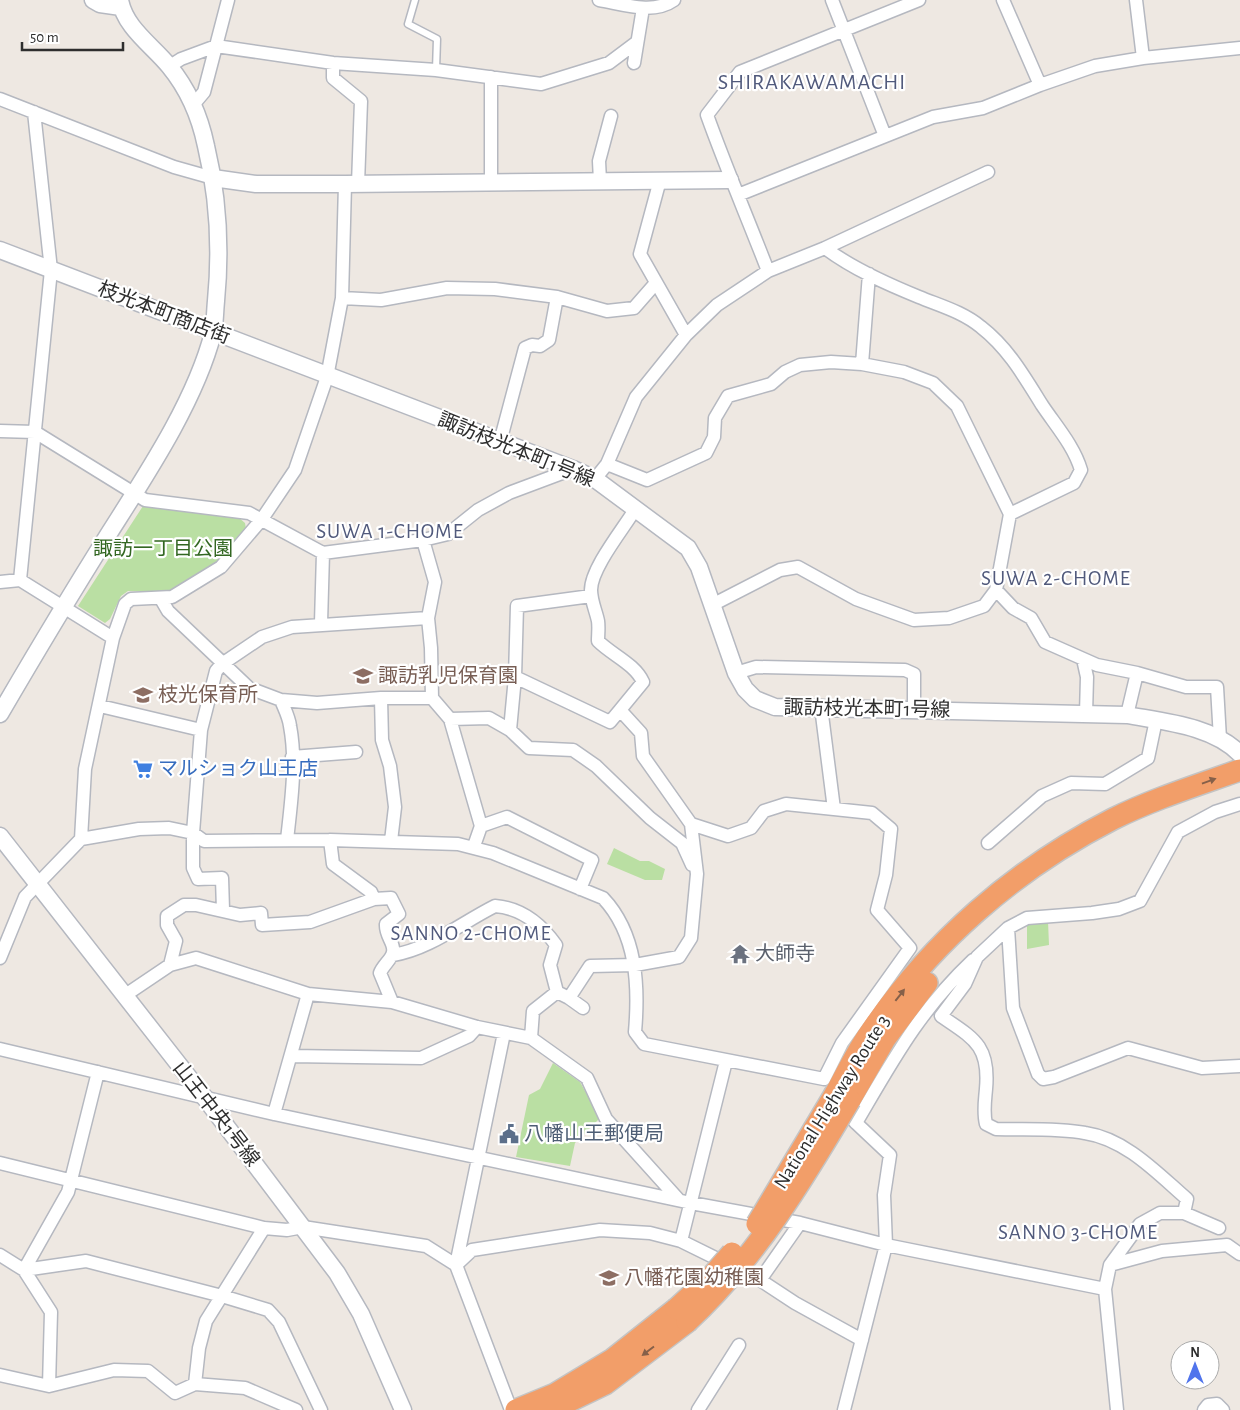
<svg xmlns="http://www.w3.org/2000/svg" width="1240" height="1410" viewBox="0 0 1240 1410" font-family="'Alegreya Sans','Noto Sans JP',sans-serif">
<rect width="100%" height="100%" fill="#eee8e2"/>
<path fill="#badfa3" d="M 143,506 L 238,517 L 245,523 L 246,529 L 220,560 L 181,586 L 168,592 L 128,591 L 121,596 L 110,619 L 105,623 L 78,606 Z
M 614,848 L 640,861 L 649,861 L 665,869 L 662,880 L 645,880 L 607,864 Z
M 1048,921 L 1049,945 L 1027,949 L 1027,923 Z
M 553,1063 L 580,1082 L 600,1118 L 575,1143 L 570,1166 L 516,1157 L 529,1095 L 540,1089 Z"/>
<g fill="none" stroke-linecap="round" stroke-linejoin="round">
<defs>
<path id="lane" d="M 415,0 L 408,24 L 437,39 L 436,70"/>
<path id="street" d="M 599,0 C 623,4 653,15 674,0
M 832,0 L 885,136
M 1003,0 L 1040,85
M 1136,0 L 1143,58
M 333,63 L 333,78 L 361,101 L 358,184
M 634,63 L 643,8
M 170,66 L 181,59 L 216,46 L 333,63 L 436,70 L 541,84 L 609,63 L 637,42
M 491,77 L 491,182
M 0,99 L 174,167 L 213,178
M 193,105 L 204,92 L 228,0
M 34,112 L 51,270 L 20,580 L 113,638
M 660,180 L 640,254 L 686,335
M 600,181 L 599,161 L 611,116
M 738,195 L 933,117 L 983,108 L 1040,85 L 1095,66 L 1143,58 L 1240,48
M 825,248 L 988,172
M 768,271 C 748,219 726,168 707,115 L 740,72 L 919,0
M 342,298 L 381,300 L 447,288 L 495,289 L 557,297 L 607,311 L 634,308 L 655,284
M 862,364 L 869,274
M 0,431 L 35,432 L 145,500 L 249,513 L 323,553 L 423,540 L 448,534 L 478,510 L 509,493 L 573,469
M 500,442 L 525,348 L 532,345 L 540,346 L 549,340 L 557,297
M 607,464 L 647,480 L 706,453 L 714,437 L 715,418 L 728,396 L 771,384 L 785,372 L 800,365 L 831,362 L 862,364 L 904,372 L 933,383 L 957,406 L 1010,514 L 996,590 L 984,606 L 949,618 L 914,620 L 856,599 L 798,567 L 780,570 L 712,605
M 595,479 L 607,464 L 636,397 L 686,335 L 717,305 L 768,271 L 825,248 C 853,269 887,284 919,297 C 941,306 963,312 981,327 C 1008,348 1024,376 1042,405 C 1056,426 1074,446 1081,470 L 1074,483 L 1010,514
M 423,540 L 435,582 L 428,618 L 431,648 L 432,698 L 450,719 L 481,826 L 474,846
M 0,582 L 20,580
M 996,590 L 1013,608 L 1031,618 L 1045,642 L 1097,665 L 1137,673 L 1127,715
M 161,599 L 168,611 L 249,688 L 281,700 L 317,703 L 381,698 L 432,698
M 321,623 L 323,553
M 1083,659 L 1087,677 L 1086,714
M 736,673 L 756,667 L 905,670 L 914,674 L 914,710
M 1137,673 L 1186,687 L 1217,687 L 1220,739
M 515,677 L 610,722 L 620,710
M 381,698 L 382,740 L 390,766 L 395,807 L 391,841
M 281,700 C 284,708 289,717 290,726 C 297,763 291,803 287,840
M 100,706 L 201,730
M 450,719 L 489,718 L 510,730 L 529,748 L 573,750 L 596,766 L 650,818 L 682,843 L 692,865
M 510,730 L 515,677 L 517,606 L 591,596
M 292,757 L 356,752
M 691,824 L 728,836 L 751,828 L 764,811 L 786,804 L 834,809 L 821,707
M 481,826 L 507,817 L 592,860 L 580,889
M 81,839 L 85,769 L 113,638 L 125,604 L 131,599 L 172,597 L 221,567 L 262,519 L 295,470 L 327,377 L 342,298 L 345,184
M 330,840 L 333,864 L 371,892 L 374,899 L 391,898 L 399,914 L 386,924 C 385,936 395,943 393,952 C 392,959 383,965 380,973 L 392,1002
M 988,843 L 1042,796 L 1071,783 L 1105,784 L 1148,758 L 1156,720
M 223,910 L 222,878 L 198,879 L 193,868 L 193,833 L 201,730 L 216,671 L 222,664 L 262,637 L 292,627 L 428,618
M 1008,928 L 1013,1008 L 1038,1074 L 1043,1079 L 1054,1077 L 1128,1048 L 1202,1068 L 1240,1066
M 393,955 C 430,949 461,923 495,906 C 522,908 541,924 556,945 L 550,965 L 557,992
M 0,958 L 25,897 L 81,839 L 139,829 L 169,828 L 193,833 L 204,841 L 330,840 L 458,844 L 493,853 L 603,898 C 637,934 639,986 635,1032 L 644,1044 L 824,1079 L 842,1043 L 910,948 L 877,910 L 886,875 L 891,829 L 872,813 L 834,809
M 170,965 L 176,941 L 167,925 L 167,916 L 184,905 L 196,905 L 240,915 L 261,913 L 262,925 L 310,922 L 374,899
M 124,996 L 170,965 L 196,958 L 308,994 L 392,1002 L 477,1027 L 531,1038 L 587,1078 L 606,1119 L 678,1199
M 569,998 L 583,1008
M 504,1033 L 456,1265 L 511,1410
M 531,1038 L 533,1011 L 557,992 L 569,998 L 590,966 L 635,965 L 679,957 L 691,938 L 697,874 L 691,824 L 643,756 L 641,733 L 620,710 L 643,682 C 635,664 612,655 598,641 C 598,634 599,627 598,621 C 596,611 591,601 591,590 C 591,568 624,528 636,508
M 0,1049 L 274,1114 L 691,1203 L 800,1223 L 886,1245 L 1105,1289
M 291,1056 L 421,1058 L 469,1036 L 477,1027
M 274,1114 L 308,994
M 850,1116 L 856,1123 C 893,1060 919,1011 973,960
M 0,1163 L 264,1228 L 287,1230 L 303,1227 L 426,1246 L 456,1265
M 1184,1213 L 1219,1228
M 681,1241 L 726,1061
M 0,1255 L 24,1270 L 86,1261 L 222,1296 L 268,1310 L 279,1322 L 321,1410
M 456,1265 L 472,1250 L 600,1230 L 650,1233 L 681,1241 L 760,1280 L 795,1303 L 862,1340
M 1110,1265 L 1162,1251 L 1227,1245 L 1240,1254
M 760,1280 L 800,1223
M 0,1375 L 49,1386 L 114,1370 L 148,1371 L 175,1393 L 195,1384 L 199,1348 L 206,1321 L 264,1228
M 195,1384 L 245,1388 L 296,1410
M 49,1386 L 51,1312 L 24,1270 L 68,1192 L 98,1072
M 698,1410 L 739,1345
M 844,1410 L 886,1245 L 884,1195 L 890,1155 L 856,1123
M 1117,1410 L 1105,1289 L 1110,1265 L 1140,1224 L 1160,1213 L 1184,1213 L 1187,1199 C 1158,1174 1126,1139 1085,1133 C 1057,1128 1025,1130 996,1129 L 986,1124 C 983,1112 985,1101 986,1089 C 990,1045 973,1038 941,1016 L 965,984 L 977,957 L 1008,928 L 1027,918 L 1092,913 L 1119,909 L 1140,901 L 1178,832 L 1215,812 L 1240,804
M 1204,1410 L 1208,1405 L 1217,1404 L 1223,1410"/>
<path id="secondary" d="M 93,0 L 100,4 L 121,7
M 213,178 L 256,184 L 345,184 L 730,180
M 0,250 L 573,469 L 595,479 L 688,548 L 699,567 L 736,673 L 745,689 L 755,699 L 775,707 L 1127,715 C 1165,722 1213,726 1240,754
M 0,714 C 35,654 71,594 108,535 C 146,475 195,402 213,333 C 215,323 215,311 216,301 C 221,249 218,196 206,146 C 200,117 188,89 169,66 C 152,45 125,28 120,0
M 0,836 L 205,1098 L 337,1273 L 361,1314 L 403,1410"/>
<path id="highway" d="M 835,1094 C 846,1074 856,1053 869,1034 C 930,943 1015,869 1113,819 C 1153,799 1198,785 1240,770
M 850,1100 L 885,1039 L 927,983
M 516,1410 L 555,1394 L 613,1359 L 676,1309
M 551,1410 L 605,1384 L 687,1322"/>
</defs>
<use href="#lane" stroke="#b5b8c0" stroke-width="9"/>
<use href="#street" stroke="#b5b8c0" stroke-width="15"/>
<use href="#secondary" stroke="#b5b8c0" stroke-width="19"/>
<use href="#highway" stroke="#c4c4c4" stroke-width="24"/>
<use href="#lane" stroke="#fff" stroke-width="6"/>
<use href="#street" stroke="#fff" stroke-width="12"/>
<use href="#secondary" stroke="#fff" stroke-width="16"/>
<use href="#highway" stroke="#f29e69" stroke-width="21"/>
<defs>
<path id="highway-bridge" d="M 757,1224 L 835,1094
M 676,1309 L 712,1276 L 732,1253
M 687,1322 C 756,1258 803,1180 850,1100"/>
</defs>
<use href="#highway-bridge" stroke="#c4c4c4" stroke-width="24" stroke-linecap="butt"/>
<use href="#highway-bridge" stroke="#f29e69" stroke-width="21"/>
</g>
<defs><path id="oneway-solid" d="M-6-.8H1V-3.2L6.5 0L1 3.2V.8H-6Z" transform="scale(1.25)"/></defs>
<g fill="#866049">
<use href="#oneway-solid" transform="translate(1209 781) rotate(-20)"/>
<use href="#oneway-solid" transform="translate(900 995) rotate(-52)"/>
<use href="#oneway-solid" transform="translate(648 1351) rotate(143)"/>
</g>
<defs>
<symbol id="school-bare" viewBox="-9 -9 18 18"><path d="M0-5L7-2L0 1L-7-2ZM-4 1L0 2.5L4 1V4Q0 6-4 4Z" fill="#8d6e63" stroke="#fff" stroke-width="2.5" paint-order="stroke"/></symbol>
<symbol id="supermarket-bare" viewBox="-9 -9 18 18"><path d="M-6-5.5h2.5l.6 2H6L4.5 2H-2.5L-4.4-4H-6ZM-1.5 3.2a1.3 1.3 0 1 0 .1 0ZM3 3.2a1.3 1.3 0 1 0 .1 0Z" fill="#3f7fe0" stroke="#fff" stroke-width="2.5" paint-order="stroke"/></symbol>
<symbol id="temple-bare" viewBox="-9 -9 18 18"><path d="M0-6L5-2H3V0L6.5 2.5H4V6H1.5V3h-3V6H-4V2.5H-6.5L-3 0V-2H-5Z" fill="#6b7280" stroke="#fff" stroke-width="2.5" paint-order="stroke"/></symbol>
<symbol id="civic-bare" viewBox="-9 -9 18 18"><path d="M-.6-6.5H3V-4.5H.6V-3L4-1V1h2V6H-6V1h2V-1L-.6-3ZM-1.2 2.5V6h2.4V2.5Z" fill="#5c6f8a" stroke="#fff" stroke-width="2.5" paint-order="stroke"/></symbol>
</defs>
<g fill-rule="evenodd">
<use href="#school-bare" x="349" y="662" width="28" height="28"/>
<use href="#school-bare" x="129" y="681" width="28" height="28"/>
<use href="#supermarket-bare" x="129" y="755" width="28" height="28"/>
<use href="#temple-bare" x="726" y="940" width="28" height="28"/>
<use href="#civic-bare" x="495" y="1120" width="28" height="28"/>
<use href="#school-bare" x="595" y="1264" width="28" height="28"/>
</g>
<g text-anchor="middle" dominant-baseline="central" stroke-width="4.5" stroke-linejoin="round" paint-order="stroke">
<g font-size="20" fill="#2e2e2e" stroke="#fff">
<text transform="translate(164 313) rotate(21)">枝光本町商店街</text>
<text transform="translate(516 450) rotate(22)">諏訪枝光本町1号線</text>
<text transform="translate(867 709) rotate(1)">諏訪枝光本町1号線</text>
<text transform="translate(832 1102) rotate(-58)">National Highway Route 3</text>
<text transform="translate(216 1114) rotate(52)">山王中央1号線</text>
</g>
<g font-size="20" fill="#336722" stroke="#fff">
<text x="163" y="549">諏訪一丁目公園</text>
</g>
<g font-size="20" fill="#785e54" stroke="#fff" text-anchor="start">
<text x="378" y="676">諏訪乳児保育園</text>
<text x="158" y="695">枝光保育所</text>
<text x="624" y="1278">八幡花園幼稚園</text>
</g>
<g font-size="20" fill="#366cbe" stroke="#fff" text-anchor="start">
<text x="158" y="769">マルショク山王店</text>
</g>
<g font-size="20" fill="#5b616d" stroke="#fff" text-anchor="start">
<text x="755" y="954">大師寺</text>
</g>
<g font-size="20" fill="#4e5e75" stroke="#fff" text-anchor="start">
<text x="524" y="1134">八幡山王郵便局</text>
</g>
<g font-size="21" letter-spacing="1" fill="#515a7c" stroke="#fff">
<text x="390" y="531">SUWA 1-CHOME</text>
<text x="1056" y="578">SUWA 2-CHOME</text>
<text x="471" y="933">SANNO 2-CHOME</text>
<text x="1078" y="1232">SANNO 3-CHOME</text>
</g>
<g font-size="22" letter-spacing="1" fill="#515a7c" stroke="#fff">
<text x="812" y="82">SHIRAKAWAMACHI</text>
</g>
</g>
<g transform="translate(1195 1365)"><circle r="24" fill="#ffffff" stroke="#ababab"/>
<path d="M0-4L9 19L0 12L-9 19Z" fill="#5074ec"/>
<text y="-8" font-size="14" font-weight="bold" text-anchor="middle" fill="#2e2e2e">N</text>
</g>
<path d="M22 42v8h101v-8" fill="none" stroke="#2e2e2e" stroke-width="2.5"/>
<text x="30" y="42" font-size="15" fill="#2e2e2e" stroke="#ffffff" stroke-width="4" paint-order="stroke">50 m</text>
</svg>
